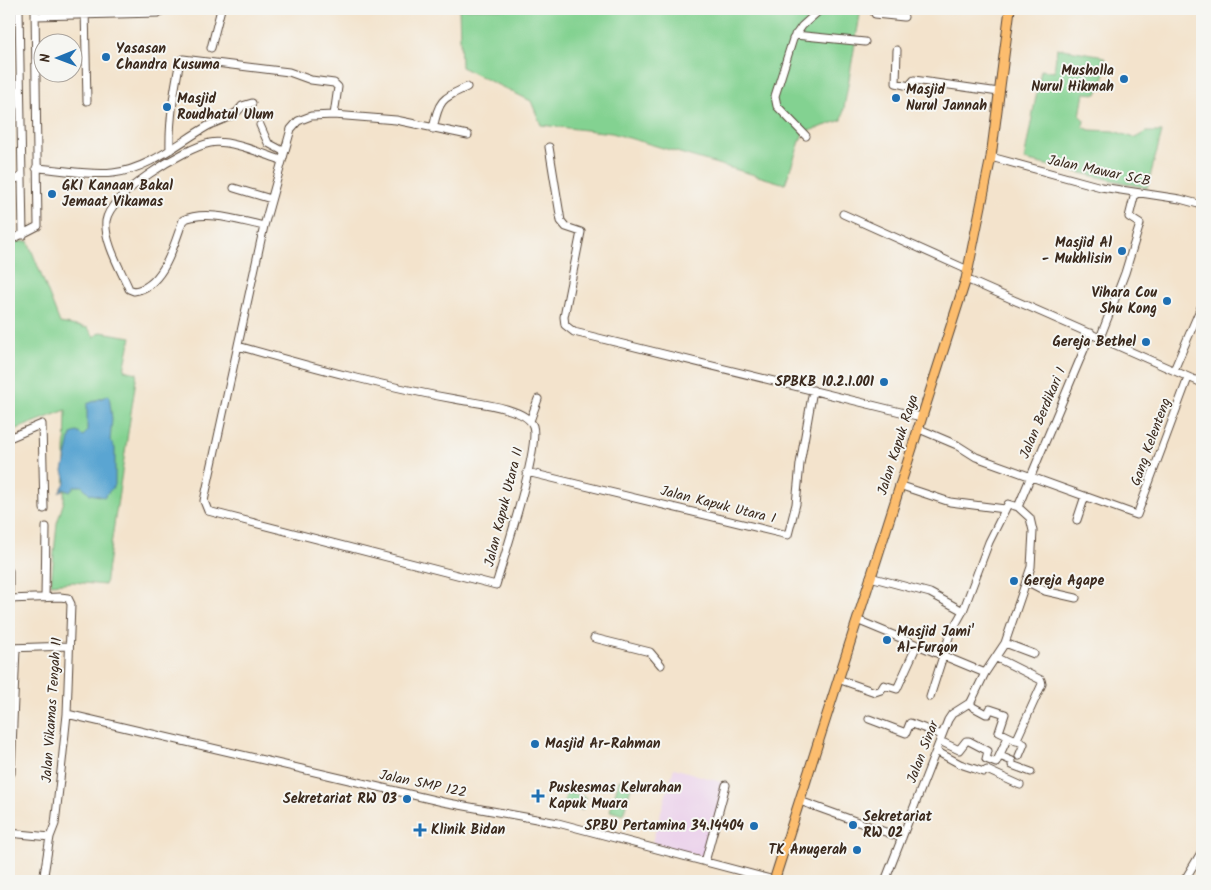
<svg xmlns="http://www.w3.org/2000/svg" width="1211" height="890" viewBox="0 0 1211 890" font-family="Kalam,sans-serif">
<rect width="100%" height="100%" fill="#f6f6f2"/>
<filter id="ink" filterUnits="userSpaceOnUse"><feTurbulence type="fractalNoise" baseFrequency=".02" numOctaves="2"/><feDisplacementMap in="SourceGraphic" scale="10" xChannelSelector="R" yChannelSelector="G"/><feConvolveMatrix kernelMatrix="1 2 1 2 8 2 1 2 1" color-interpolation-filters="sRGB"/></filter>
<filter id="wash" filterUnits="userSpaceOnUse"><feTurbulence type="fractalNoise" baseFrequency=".0096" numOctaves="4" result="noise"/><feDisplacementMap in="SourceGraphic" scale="20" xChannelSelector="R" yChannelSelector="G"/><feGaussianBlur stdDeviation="1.12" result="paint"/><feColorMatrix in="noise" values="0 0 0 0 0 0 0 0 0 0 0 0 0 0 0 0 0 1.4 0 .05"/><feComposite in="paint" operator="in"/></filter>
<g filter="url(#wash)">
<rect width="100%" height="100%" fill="#f3e3cc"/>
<path fill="#ebd1eb" d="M 674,768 L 727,784 L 705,858 L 652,842 Z"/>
<path fill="#83d291" stroke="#5f7e58" d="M 459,9 L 861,9 L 842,120 L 803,133 L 785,184 L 612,133 L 541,125 L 531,101 L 461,67 Z
M 1057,48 L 1099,55 L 1106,59 L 1108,66 L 1097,94 L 1084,93 L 1080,116 L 1084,120 L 1083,127 L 1090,130 L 1114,131 L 1135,138 L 1146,132 L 1162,132 L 1147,188 L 1024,160 L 1041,70 L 1054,72 Z
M 28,241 L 60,323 L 88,328 L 94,337 L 101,332 L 131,337 L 124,370 L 137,373 L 105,585 L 73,582 L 51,584 L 57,523 L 64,501 L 66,410 L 9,432 L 9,245 L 15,242 Z
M 619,780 L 632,783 L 623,815 L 610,811 Z
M 567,792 L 586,797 L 582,810 L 563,805 Z"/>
<path fill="#5aa5d2" stroke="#4a6878" d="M 109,395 L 112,419 L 110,441 L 115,448 L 115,485 L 104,497 L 90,494 L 82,486 L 75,486 L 70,492 L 64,489 L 59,493 L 66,481 L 63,471 L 71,434 L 77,432 L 83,436 L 87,432 L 87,404 Z"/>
</g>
<g filter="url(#ink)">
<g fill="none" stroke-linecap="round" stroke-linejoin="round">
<defs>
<path id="minor" d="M 19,9 L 23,235
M 85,9 L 87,101
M 873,9 L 875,14 L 904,17
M 35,16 L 158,13 L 164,9
M 795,35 L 865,42
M 211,48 L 221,9
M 897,50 L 896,83 L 909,86 L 914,80 L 999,92
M 260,125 L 268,143 L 283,151
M 433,129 C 439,100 441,99 467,87
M 806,136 L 777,106 L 775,96 L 793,39 L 802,26 L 821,9
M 549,147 L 561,221 L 566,227 L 581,232 L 564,317 L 565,325 L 574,332 L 921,417
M 170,150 C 169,119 174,90 180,61 L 183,59 L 289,72 L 311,80 L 334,83 L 338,87 L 334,115
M 991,157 L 1101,187 L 1180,199 L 1202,205
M 36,168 C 61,169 88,176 113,173 C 148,169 177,144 206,127 C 218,120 235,118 242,106 L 252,103
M 9,182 L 22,176
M 234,188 L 271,199
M 843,214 L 968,270
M 264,226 C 240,221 206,209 183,220 C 174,244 164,287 134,291 L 129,289 C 121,270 104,242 106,221 C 110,193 185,148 210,143 C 229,139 263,154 281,160
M 9,241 L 38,226 L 35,9
M 966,279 L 1202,383
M 1100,338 L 1125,273 L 1140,224 L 1129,217 L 1135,193
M 238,346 C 312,367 385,387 460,400 C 477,403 527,408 533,426 C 540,448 504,557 496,585 L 208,511 L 204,501 L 264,226 L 291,129 L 298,121 L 311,116 L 334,115 L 396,120 L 468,135
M 1174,370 L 1202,305
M 530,421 L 538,399
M 917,428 L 957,445 L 976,457 L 1137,515 L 1188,378
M 9,438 L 42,424 L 44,509
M 527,472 L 788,535 L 796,504 L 800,464 L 813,390
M 899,485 L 950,502 L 1005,509
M 1077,520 L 1085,496
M 9,571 L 9,599 L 60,597 L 68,598 L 71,604 L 67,714 L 62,762 L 55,824 L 50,837 L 43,881
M 870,577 L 930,593 L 963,611
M 1026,581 L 1045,591 L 1076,598
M 45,598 L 46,527
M 857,620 L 985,673
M 594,638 L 650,652 L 661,665
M 1005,643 L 1034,654
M 9,648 L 69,646
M 997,658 L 1041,680 L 1042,684 L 1016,741
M 838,679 L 875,692 L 881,690 L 884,685 L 897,689 L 917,645
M 930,697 L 950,634 L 963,611 L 989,542 L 1008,504 L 1018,507
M 970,703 L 973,707 L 986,714 L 988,714 L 990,709 L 1005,714 L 999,732 L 1024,744 L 1019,756
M 67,714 L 443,802 L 558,823 L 774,880
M 869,719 L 906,733 L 910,723 L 942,735
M 940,741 L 959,750 L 966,741 L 969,741 L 988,751 L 986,759 L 996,763 L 1008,737
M 936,751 L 960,764 L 984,772 L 987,770 L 1020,785
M 1000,756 L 1012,761 L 1012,765 L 1031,772
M 9,775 L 11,773 L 16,648
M 800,801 L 902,838
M 9,833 L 50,837
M 705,862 L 726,785
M 885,881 L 948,720 L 952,714 L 971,702 L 985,673 L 1005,643 L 1031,567 L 1033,531 L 1030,518 L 1018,507 L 1091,333
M 1184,881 L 1202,851"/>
<path id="major" d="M 774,881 L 966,279 L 991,157 L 1010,9"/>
</defs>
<use href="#minor" stroke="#574638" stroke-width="9"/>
<use href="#major" stroke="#574638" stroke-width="11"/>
<use href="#minor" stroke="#fff" stroke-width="7"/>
<use href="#major" stroke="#fcbd6e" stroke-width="9"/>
</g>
</g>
<g fill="#1f6fb2" stroke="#f6f6f2" stroke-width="2">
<circle cx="106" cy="57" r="5"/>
<circle cx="1124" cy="79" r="5"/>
<circle cx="896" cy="98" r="5"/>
<circle cx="167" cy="107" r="5"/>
<circle cx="52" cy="194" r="5"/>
<circle cx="1122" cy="251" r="5"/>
<circle cx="1167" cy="301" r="5"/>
<circle cx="1146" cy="342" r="5"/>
<circle cx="884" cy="382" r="5"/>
<circle cx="1014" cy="581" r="5"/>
<circle cx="887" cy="640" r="5"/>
<circle cx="535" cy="744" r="5"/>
<path d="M535.5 788.5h5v5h5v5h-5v5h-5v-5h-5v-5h5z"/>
<circle cx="407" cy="799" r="5"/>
<circle cx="853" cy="825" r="5"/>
<circle cx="754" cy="826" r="5"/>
<path d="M417.5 822.5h5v5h5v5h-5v5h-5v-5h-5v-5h5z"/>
<circle cx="857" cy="850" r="5"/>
</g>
<g text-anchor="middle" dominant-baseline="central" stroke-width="4" stroke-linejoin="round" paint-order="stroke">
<g font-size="14" font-weight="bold" fill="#3b2a1e" stroke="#f6f6f2" text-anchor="start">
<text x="116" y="49">Yasasan<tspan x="116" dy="16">Chandra Kusuma</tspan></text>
<text x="1114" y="71" text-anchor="end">Musholla<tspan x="1114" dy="16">Nurul Hikmah</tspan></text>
<text x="906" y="90">Masjid<tspan x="906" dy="16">Nurul Jannah</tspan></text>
<text x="177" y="99">Masjid<tspan x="177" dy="16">Roudhatul Ulum</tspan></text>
<text x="62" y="186">GKI Kanaan Bakal<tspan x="62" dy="16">Jemaat Vikamas</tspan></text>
<text x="1112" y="243" text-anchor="end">Masjid Al<tspan x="1112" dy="16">- Mukhlisin</tspan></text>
<text x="1157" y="293" text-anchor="end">Vihara Cou<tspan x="1157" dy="16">Shu Kong</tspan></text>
<text x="1136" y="342" text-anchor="end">Gereja Bethel</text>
<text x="874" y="382" text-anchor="end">SPBKB 10.2.1.001</text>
<text x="1024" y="581">Gereja Agape</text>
<text x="897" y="632">Masjid Jami'<tspan x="897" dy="16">Al-Furqon</tspan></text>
<text x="545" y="744">Masjid Ar-Rahman</text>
<text x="549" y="788">Puskesmas Kelurahan<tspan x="549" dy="16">Kapuk Muara</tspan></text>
<text x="397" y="799" text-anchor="end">Sekretariat RW 03</text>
<text x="863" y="817">Sekretariat<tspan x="863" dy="16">RW 02</tspan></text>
<text x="744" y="826" text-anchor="end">SPBU Pertamina 34.14404</text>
<text x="431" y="830">Klinik Bidan</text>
<text x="847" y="850" text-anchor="end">TK Anugerah</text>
</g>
<g font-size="14" fill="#3b2a1e" stroke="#f6f6f2">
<text transform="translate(1099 171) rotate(12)">Jalan Mawar SCB</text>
<text transform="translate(1043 413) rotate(-67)">Jalan Berdikari I</text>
<text transform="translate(1151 442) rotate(-70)">Gang Kelenteng</text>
<text transform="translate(898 445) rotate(-72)">Jalan Kapuk Raya</text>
<text transform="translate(718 505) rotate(14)">Jalan Kapuk Utara I</text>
<text transform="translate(504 507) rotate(-76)">Jalan Kapuk Utara II</text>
<text transform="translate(52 710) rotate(-86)">Jalan Vikamas Tengah 11</text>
<text transform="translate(923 752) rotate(-69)">Jalan Sinar</text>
<text transform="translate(423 784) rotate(12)">Jalan SMP 122</text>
</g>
</g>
<rect width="1211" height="890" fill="none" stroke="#f6f6f2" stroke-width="30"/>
<g transform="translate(58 58) rotate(269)"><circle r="24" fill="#f6f6f2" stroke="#aba49d"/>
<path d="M0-4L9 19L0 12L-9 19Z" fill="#1f6fb2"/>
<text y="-8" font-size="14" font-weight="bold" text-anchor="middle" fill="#3b2a1e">N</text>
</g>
</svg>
